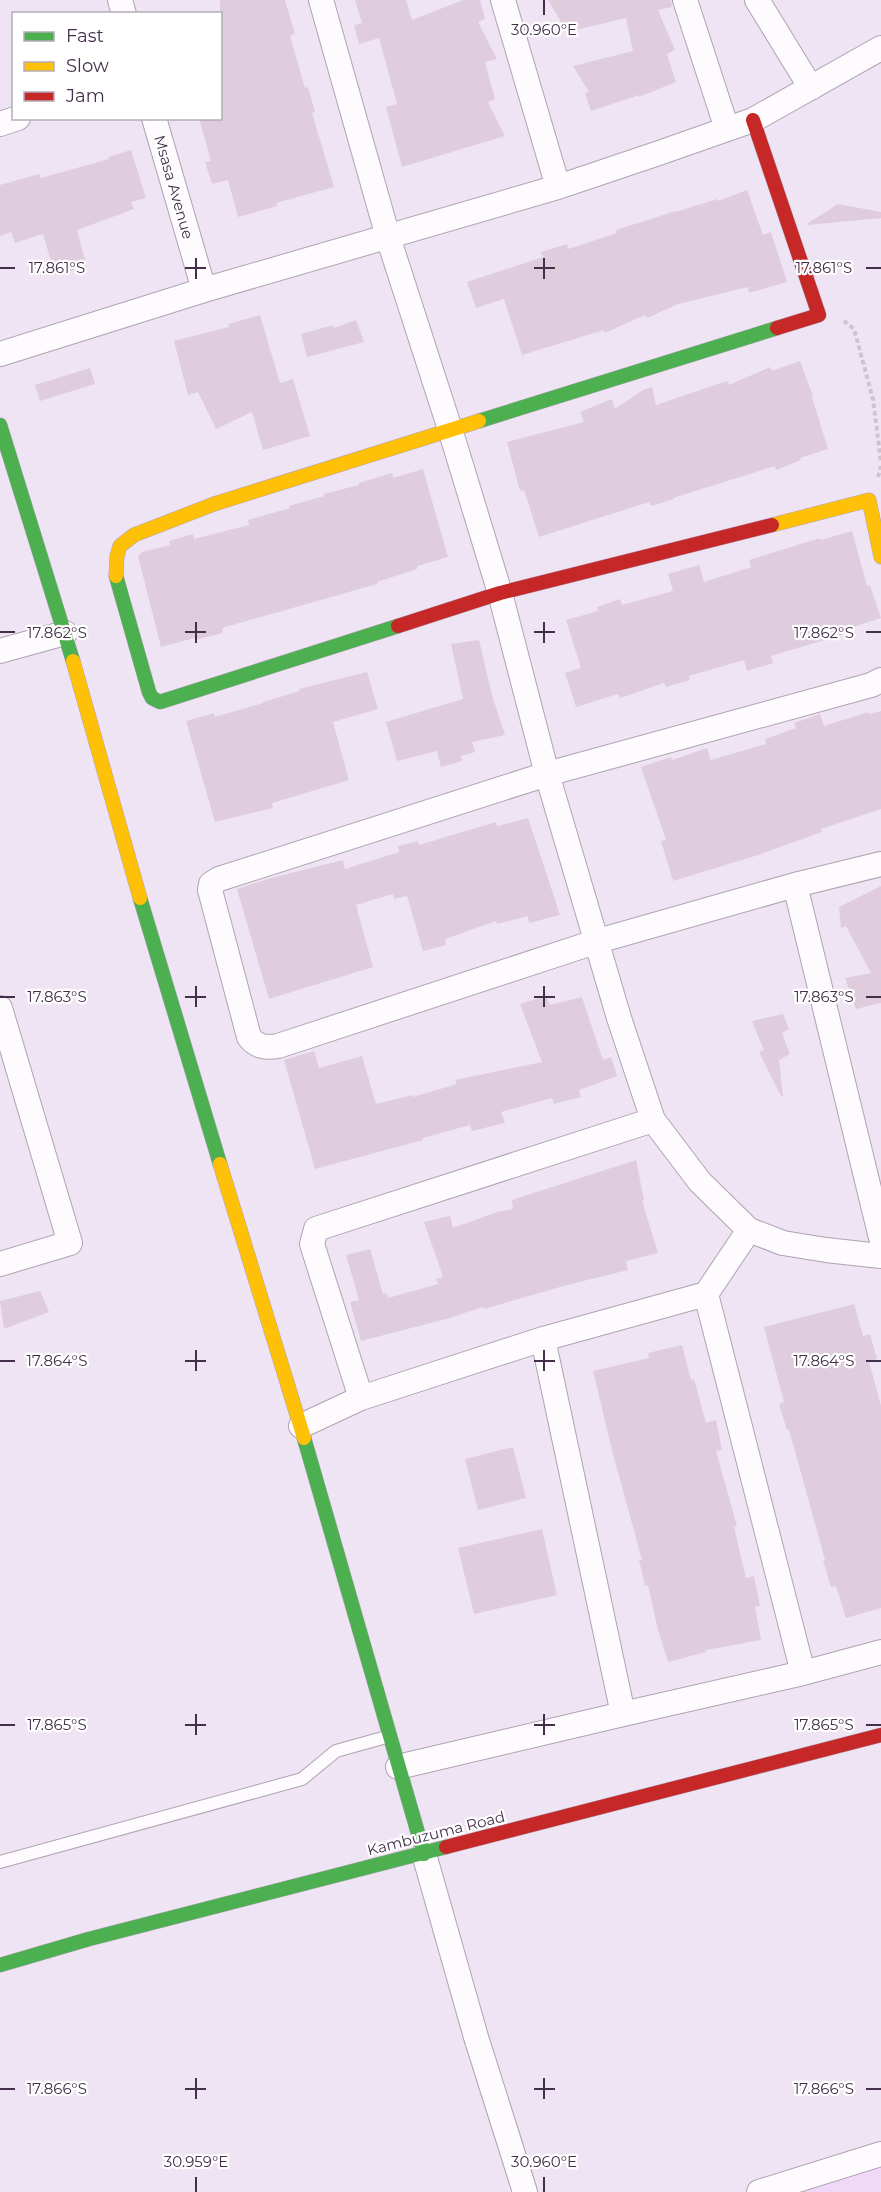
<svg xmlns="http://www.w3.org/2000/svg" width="881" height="2192" viewBox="0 0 881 2192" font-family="Montserrat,sans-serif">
<rect width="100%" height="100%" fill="#efe4f3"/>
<path fill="#f0d9f8" d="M 881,2160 L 881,2192 L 800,2192 Z"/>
<path fill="#dfcdde" d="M 220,0 L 285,0 L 295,34 L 290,36 L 305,88 L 308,87 L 315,112 L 312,113 L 334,187 L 276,203 L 277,206 L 238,217 L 228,180 L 212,184 L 205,162 L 211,161 L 199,118 L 220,118 Z
M 355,0 L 406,0 L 412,20 L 463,0 L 480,0 L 485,19 L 478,22 L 497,59 L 485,62 L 495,99 L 488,102 L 505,136 L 402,167 L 386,107 L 397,104 L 379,38 L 359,44 L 354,25 L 362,23 Z
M 548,0 L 671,0 L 672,7 L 658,10 L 675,50 L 667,54 L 676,82 L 639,97 L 639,95 L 591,111 L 585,93 L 589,92 L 573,66 L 633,51 L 626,18 L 567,32 Z
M 131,150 L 146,198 L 131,202 L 134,209 L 77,230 L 87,267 L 55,275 L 43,234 L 15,243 L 11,232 L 0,236 L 0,185 L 39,174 L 41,178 L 109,159 L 108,157 Z
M 747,190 L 763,235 L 771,232 L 787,282 L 749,293 L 748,287 L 678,304 L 647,318 L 645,315 L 605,333 L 604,330 L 522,355 L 504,299 L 476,308 L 467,282 L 543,257 L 541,252 L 567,244 L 568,249 L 617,233 L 616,230 L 676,211 L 676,212 L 717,199 L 718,201 Z
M 838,204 L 881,212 L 881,218 L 808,225 L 808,223 Z
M 260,315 L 280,383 L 293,379 L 310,436 L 263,450 L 252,412 L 216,429 L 198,392 L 188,395 L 174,341 L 229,327 L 228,324 Z
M 356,320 L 364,342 L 307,357 L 301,334 L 333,325 L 334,328 Z
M 800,361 L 813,396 L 812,397 L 828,449 L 800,458 L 801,460 L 776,470 L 775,466 L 673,498 L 674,499 L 651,506 L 649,502 L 539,537 L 524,490 L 520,491 L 507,442 L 584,422 L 580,412 L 612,399 L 615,409 L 643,390 L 652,387 L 656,405 L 727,381 L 729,385 L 770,367 L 772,371 Z
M 90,368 L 95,384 L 40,401 L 35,385 Z
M 423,469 L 448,557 L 417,566 L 417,569 L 377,582 L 377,584 L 222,628 L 223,633 L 195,640 L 194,638 L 161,647 L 138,556 L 142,552 L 170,545 L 169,541 L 193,534 L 194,539 L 249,525 L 248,520 L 290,508 L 289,506 L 324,496 L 324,494 L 359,485 L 359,483 L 392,473 L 393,478 Z
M 852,531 L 867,586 L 870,585 L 881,618 L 844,630 L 845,634 L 771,656 L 773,663 L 747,671 L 744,660 L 689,676 L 690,680 L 666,687 L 664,683 L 620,698 L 618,694 L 576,707 L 565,673 L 581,668 L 566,620 L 598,611 L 597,607 L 620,599 L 622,605 L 673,591 L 668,574 L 699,565 L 704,582 L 751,567 L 749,560 L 820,538 L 821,540 Z
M 479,640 L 492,695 L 505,735 L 472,742 L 475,752 L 461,756 L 462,761 L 441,767 L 437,751 L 397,761 L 386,722 L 463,699 L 451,644 Z
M 367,672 L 378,709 L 333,722 L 349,780 L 272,803 L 273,808 L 215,822 L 186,721 L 214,713 L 215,717 L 263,703 L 263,702 L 300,691 L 299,689 Z
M 881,711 L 881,809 L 821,829 L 822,832 L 755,856 L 673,881 L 661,841 L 666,840 L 641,767 L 671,757 L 672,760 L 707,748 L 711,760 L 766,744 L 765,739 L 796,728 L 794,723 L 820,714 L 824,726 L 868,712 L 869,714 Z
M 528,818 L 560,915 L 529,923 L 528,916 L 497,924 L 496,921 L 445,939 L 446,945 L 423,951 L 407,896 L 394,899 L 393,894 L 356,905 L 373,967 L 269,999 L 237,889 L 271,878 L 343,860 L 345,869 L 399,852 L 398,846 L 418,841 L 419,845 L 496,822 L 497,826 Z
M 881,886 L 881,1003 L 856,1009 L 845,978 L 871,973 L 846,926 L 841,928 L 839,907 Z
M 546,996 L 550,1005 L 582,997 L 603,1060 L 611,1057 L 617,1076 L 579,1090 L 581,1097 L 554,1104 L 552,1098 L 501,1112 L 505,1123 L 472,1131 L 470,1125 L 423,1138 L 423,1140 L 315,1169 L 284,1060 L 314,1051 L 319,1068 L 362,1056 L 376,1104 L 412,1095 L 413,1097 L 457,1084 L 455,1080 L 542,1062 L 520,1004 Z
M 783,1014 L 789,1029 L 782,1033 L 790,1054 L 779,1060 L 783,1096 L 781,1096 L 759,1052 L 764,1050 L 752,1021 Z
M 636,1160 L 644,1200 L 642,1201 L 658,1253 L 626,1261 L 628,1270 L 567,1285 L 484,1309 L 483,1307 L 446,1319 L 361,1341 L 350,1302 L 359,1300 L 346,1255 L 370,1249 L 383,1294 L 387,1293 L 388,1298 L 438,1284 L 436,1279 L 443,1277 L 424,1222 L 450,1216 L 453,1228 L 497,1212 L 513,1209 L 512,1200 Z
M 40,1291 L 49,1312 L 4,1329 L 0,1301 Z
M 854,1304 L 863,1336 L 870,1334 L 877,1359 L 869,1361 L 881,1406 L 881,1608 L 846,1618 L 836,1586 L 831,1587 L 823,1561 L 825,1560 L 803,1480 L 789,1430 L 787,1430 L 779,1404 L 784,1402 L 764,1327 Z
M 682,1345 L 691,1380 L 694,1379 L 706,1423 L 716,1420 L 722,1450 L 716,1451 L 737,1526 L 734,1527 L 746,1578 L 754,1576 L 760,1606 L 755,1607 L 761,1640 L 706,1650 L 706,1652 L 668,1662 L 658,1630 L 648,1585 L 645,1586 L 639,1560 L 642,1560 L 613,1454 L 593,1371 L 649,1358 L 648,1353 Z
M 513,1447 L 526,1498 L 478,1510 L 465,1459 Z
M 542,1529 L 557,1595 L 474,1614 L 458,1548 Z"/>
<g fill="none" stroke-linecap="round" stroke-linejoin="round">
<defs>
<path id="lane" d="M 0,1862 L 302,1779 L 336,1751 L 390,1736"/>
<path id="street" d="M 120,0 L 124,14
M 321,0 L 388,237 L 450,429 L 500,593 L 547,774 L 619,1018 L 653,1120 L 700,1182 L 749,1230 L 783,1243 L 826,1250 L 881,1256
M 503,0 L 558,187
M 685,0 L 727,129
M 757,0 L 811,88
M 154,118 L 204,290
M 0,124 L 18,118
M 0,354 L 204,290 L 558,187 L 659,153 L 753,120 L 881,48
M 0,651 L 65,633
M 881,680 L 871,685 L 547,774 L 219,879 L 211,884 L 210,890 L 249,1037 C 257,1047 266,1048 278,1046 L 598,941 L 795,885 L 881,864
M 795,885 L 881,1238
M 0,1008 L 70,1243 L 0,1264
M 653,1120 L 316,1229 L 312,1244 L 361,1398 L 543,1339 L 706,1294 L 749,1230
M 706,1294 L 803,1673
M 543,1339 L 623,1714 L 803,1673 L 881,1652
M 301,1426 L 361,1398
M 398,1767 L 623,1714
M 424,1854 L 476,2037 L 525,2192
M 759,2192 L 881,2154"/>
<path id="fast" d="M 479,421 L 777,328
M 0,425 L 73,661
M 116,576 L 149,692 L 152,698 L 160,702 L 398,626
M 140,898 L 220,1164
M 304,1438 L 424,1854
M 0,1965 L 89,1939 L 446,1847"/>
<path id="slow" d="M 772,525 L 869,500 L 881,557
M 116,576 L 117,556 L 120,546 L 134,535 L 214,504 L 479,421
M 73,661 L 140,898
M 220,1164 L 304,1438"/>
<path id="jam" d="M 753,120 L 819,315 L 777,328
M 398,626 L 500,593 L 772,525
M 446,1847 L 881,1735"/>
</defs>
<use href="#lane" stroke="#b0a2b4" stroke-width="14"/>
<use href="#street" stroke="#b0a2b4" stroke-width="26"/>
<use href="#fast" stroke="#b0a2b4" stroke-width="15"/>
<use href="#slow" stroke="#b0a2b4" stroke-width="15"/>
<use href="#jam" stroke="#b0a2b4" stroke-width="15"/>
<path stroke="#ccc5ce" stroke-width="4" stroke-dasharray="4.5 3" stroke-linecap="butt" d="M 844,321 L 854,329 L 873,399 L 881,462
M 878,477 L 881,466"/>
<use href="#lane" stroke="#fdfbfd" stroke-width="12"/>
<use href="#street" stroke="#fdfbfd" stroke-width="24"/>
<use href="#fast" stroke="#4caf50" stroke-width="14"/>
<use href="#slow" stroke="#ffc107" stroke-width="14"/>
<use href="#jam" stroke="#c62828" stroke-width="14"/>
</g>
<path fill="none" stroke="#432f4a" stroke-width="2" d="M 544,0 L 544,15M 196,258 L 196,279M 544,258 L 544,279M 0,268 L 15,268M 185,268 L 206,268M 534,268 L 555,268M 866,268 L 881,268M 196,622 L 196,643M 544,622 L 544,643M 0,632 L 15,632M 185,632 L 206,632M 534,632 L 555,632M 866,632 L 881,632M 196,986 L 196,1007M 544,986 L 544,1007M 0,997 L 15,997M 185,997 L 206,997M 534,997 L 555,997M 866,997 L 881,997M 196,1350 L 196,1371M 544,1350 L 544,1371M 0,1361 L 15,1361M 185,1361 L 206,1361M 534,1361 L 555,1361M 866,1361 L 881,1361M 196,1714 L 196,1735M 544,1714 L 544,1735M 0,1725 L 15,1725M 185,1725 L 206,1725M 534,1725 L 555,1725M 866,1725 L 881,1725M 196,2078 L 196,2099M 544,2078 L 544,2099M 0,2089 L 15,2089M 185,2089 L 206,2089M 534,2089 L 555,2089M 866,2089 L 881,2089M 196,2177 L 196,2192M 544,2177 L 544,2192"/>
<g text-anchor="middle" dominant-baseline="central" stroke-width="4.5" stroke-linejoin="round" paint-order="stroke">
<g font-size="15" fill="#432f4a" stroke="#fff">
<text transform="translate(174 187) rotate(74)">Msasa Avenue</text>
<text transform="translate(436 1833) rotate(-14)">Kambuzuma Road</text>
</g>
</g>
<g font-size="15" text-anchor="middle" fill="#432f4a" stroke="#fff" stroke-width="4.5" stroke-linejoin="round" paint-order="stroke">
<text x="544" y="35">30.960°E</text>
<text x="57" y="273">17.861°S</text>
<text x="824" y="273">17.861°S</text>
<text x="57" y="638">17.862°S</text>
<text x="824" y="638">17.862°S</text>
<text x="57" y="1002">17.863°S</text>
<text x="824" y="1002">17.863°S</text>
<text x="57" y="1366">17.864°S</text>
<text x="824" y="1366">17.864°S</text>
<text x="57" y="1730">17.865°S</text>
<text x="824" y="1730">17.865°S</text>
<text x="57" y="2094">17.866°S</text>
<text x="824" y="2094">17.866°S</text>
<text x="196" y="2167">30.959°E</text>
<text x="544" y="2167">30.960°E</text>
</g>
<rect x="12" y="12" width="210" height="108" fill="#ffffff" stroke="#b4acb7" stroke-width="1.5"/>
<rect x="24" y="32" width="30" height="9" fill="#4caf50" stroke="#b4acb7" stroke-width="1.5"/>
<text x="66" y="42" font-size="18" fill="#432f4a">Fast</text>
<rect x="24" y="62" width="30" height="9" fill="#ffc107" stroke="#b4acb7" stroke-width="1.5"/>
<text x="66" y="72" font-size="18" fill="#432f4a">Slow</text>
<rect x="24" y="92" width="30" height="9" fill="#c62828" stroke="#b4acb7" stroke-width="1.5"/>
<text x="66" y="102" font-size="18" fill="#432f4a">Jam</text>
</svg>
